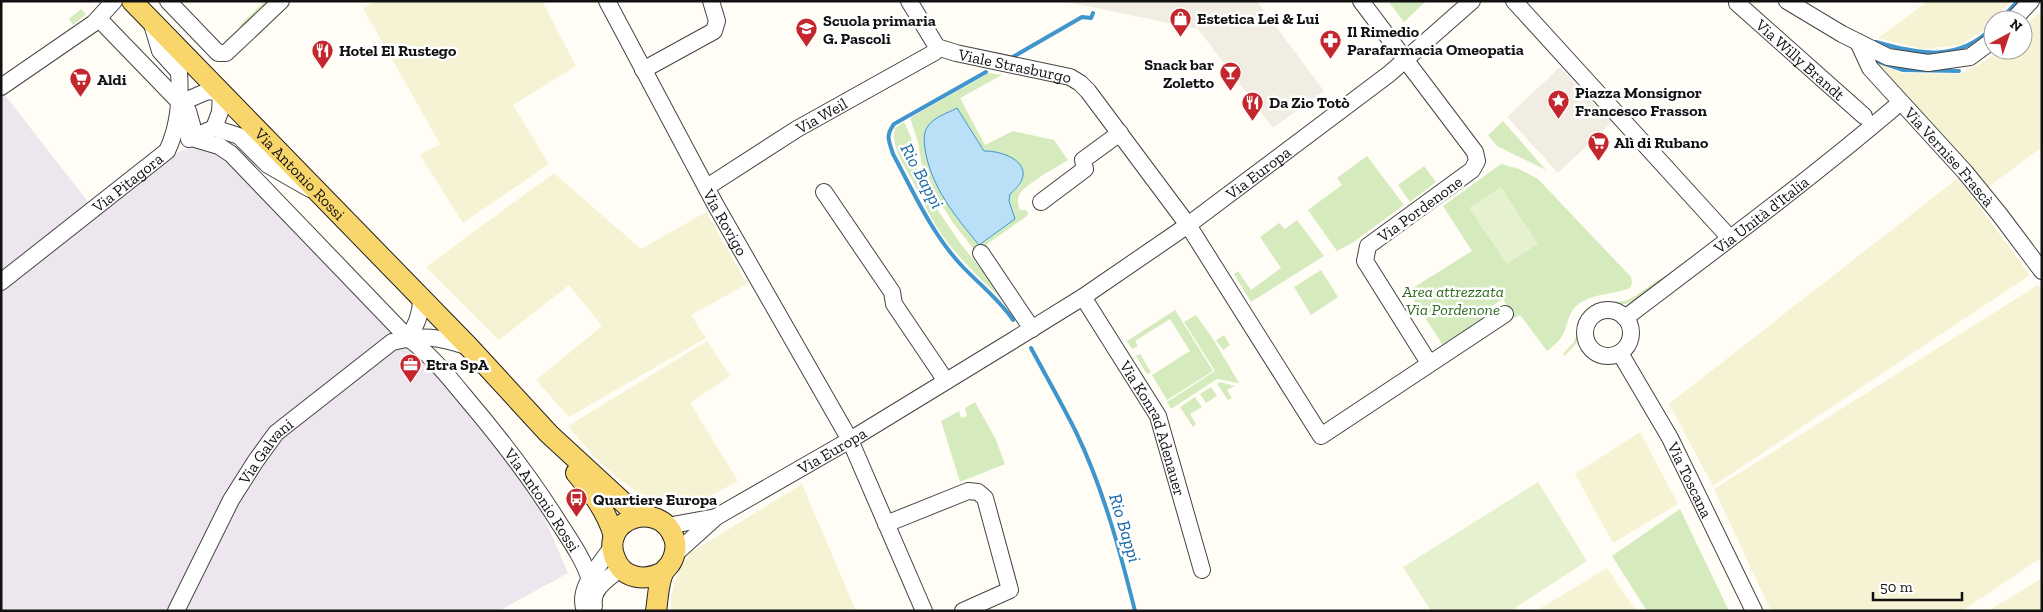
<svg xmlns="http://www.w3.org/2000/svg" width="2043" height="612" viewBox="0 0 2043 612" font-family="'Zilla Slab',serif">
<rect width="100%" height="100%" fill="#fffdf5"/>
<path fill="#eee6ef" d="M 1,90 L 99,216 L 180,151 L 202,145 L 227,158 L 437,377 L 504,459 L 541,510 L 568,573 L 499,611 L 1,611 Z"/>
<path fill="#f6f3d4" d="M 374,1 L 542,1 L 576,66 L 513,105 L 549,164 L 463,223 L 420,155 L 440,144 L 363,8 Z
M 1928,1 L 2011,1 L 1986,28 L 1961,45 L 1922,49 L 1878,38 Z
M 2039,13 L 2042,16 L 2042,147 L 1987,188 L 1876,63 L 1902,73 L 1961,74 L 1985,61 L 2000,50 L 2023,50 L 2023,29 Z
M 554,173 L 641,249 L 706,212 L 747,284 L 691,315 L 706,338 L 569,417 L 536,380 L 602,326 L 569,285 L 499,340 L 426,267 Z
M 1958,178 L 2030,275 L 1713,486 L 1669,404 Z
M 2038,285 L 2042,290 L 2042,557 L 1962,611 L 1771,611 L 1714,489 Z
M 707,341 L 730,376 L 690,403 L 738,481 L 693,505 L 680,508 L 639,493 L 614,475 L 596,459 L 568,426 Z
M 1640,432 L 1678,504 L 1613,543 L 1575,474 Z
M 802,484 L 856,611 L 671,611 L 671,597 L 678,572 L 690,553 Z
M 1607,568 L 1636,611 L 1536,611 Z
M 2042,578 L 2042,611 L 1988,611 Z"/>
<path fill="#d5ebbd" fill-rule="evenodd" d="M 265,1 L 269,1 L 240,29 L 239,26 Z
M 1388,1 L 1426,1 L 1404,22 Z
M 81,9 L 86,14 L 73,25 L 69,19 Z
M 989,73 L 1002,75 L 960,98 L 985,145 L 1013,131 L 1054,140 L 1068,160 C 1057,167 1025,184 1019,195 C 1017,201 1018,206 1020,210 L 1025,210 L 1028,212 L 1027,216 L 976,252 L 953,223 L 928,183 L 923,172 L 918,142 L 910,118 ZM 957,108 L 984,151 L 1020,186 L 1010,194 L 1009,201 Z
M 1503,121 L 1546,170 L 1497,146 L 1488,135 Z
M 904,122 L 911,137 L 917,171 L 921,185 L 960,243 L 1012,308 C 989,288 966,266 947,242 C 932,222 922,199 911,178 C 902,162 891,146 895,128 Z
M 1367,156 L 1404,205 L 1352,243 L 1337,251 L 1308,210 L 1342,185 L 1337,178 Z
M 1501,164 L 1519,169 L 1538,179 L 1631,277 L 1632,283 L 1630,288 C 1611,296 1583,292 1571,313 C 1569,316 1568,320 1567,324 C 1563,337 1558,343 1547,351 L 1520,315 L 1514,318 L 1503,299 L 1480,314 L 1484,320 L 1444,347 L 1408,291 L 1472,251 L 1443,206 Z
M 1424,166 L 1436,182 L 1410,202 L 1398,185 Z
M 1297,220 L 1324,256 L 1251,302 L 1234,274 L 1238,271 L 1251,290 L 1281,268 L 1260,237 L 1279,223 L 1285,229 Z
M 1321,270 L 1338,297 L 1311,315 L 1294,287 Z
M 1661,278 L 1664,281 L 1633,301 L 1625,304 L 1601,306 L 1592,311 L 1583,322 L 1576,344 L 1564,356 L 1563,354 L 1574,342 L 1581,321 L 1591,309 L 1600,303 L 1624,301 L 1632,298 Z
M 1175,310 L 1213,371 L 1167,400 L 1152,375 L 1190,351 L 1170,319 L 1135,341 L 1138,346 L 1132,349 L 1127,341 Z
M 1196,315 L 1213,339 L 1239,383 L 1217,379 L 1171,409 L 1167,402 L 1215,371 L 1184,322 Z
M 1224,335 L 1230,345 L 1223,350 L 1216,340 Z
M 1140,354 L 1151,372 L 1147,374 L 1136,356 Z
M 1220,382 L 1235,386 L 1227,390 L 1232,398 L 1228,400 L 1217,384 Z
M 1211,387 L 1217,396 L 1206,403 L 1200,394 Z
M 1195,397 L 1202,407 L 1190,414 L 1196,424 L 1193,427 L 1180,407 Z
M 975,402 L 996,440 L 1005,464 L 960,482 L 941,421 L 959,411 L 961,418 L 967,416 L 965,408 Z
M 1680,509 L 1729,611 L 1647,611 L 1612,556 Z"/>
<path fill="#e6f2cf" d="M 1501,187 L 1538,244 L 1507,264 L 1469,208 Z
M 1538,482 L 1587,561 L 1510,611 L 1431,611 L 1403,567 Z"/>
<path fill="#f1ede2" d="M 1062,1 L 1257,1 L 1324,91 L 1273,128 L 1198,29 Z
M 1560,67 L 1611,123 L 1558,173 L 1507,117 Z"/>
<path fill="#b9e0f7" stroke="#3f96cf" d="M 957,108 L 984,151 C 1011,151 1041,169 1010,194 L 1009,201 L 1015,219 L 979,245 C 955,216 931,187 925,149 C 924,141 923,133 928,126 C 934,117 948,113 957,108 Z"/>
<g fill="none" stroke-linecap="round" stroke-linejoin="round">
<path stroke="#3f96cf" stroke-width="4" d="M 2000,20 L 2018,1
M 1876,42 C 1918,54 1958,63 1993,27
M 1011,58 L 1082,17 L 1091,18 L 1093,13
M 1874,60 L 1903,70 L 1959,71
M 986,72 L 894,124 C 885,136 889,141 893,154 C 914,193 932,234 962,266 C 979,284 999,299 1013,320
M 1031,348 C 1046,376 1062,404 1076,432 C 1103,488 1120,551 1135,611"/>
<defs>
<g id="minor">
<path d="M 168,1 L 218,53 L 226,53 L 281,1"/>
<path id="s1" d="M 607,1 L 715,204 L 850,440 L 924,611"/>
<path id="s2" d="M 909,1 L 937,47 L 956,53 L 1070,77 L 1080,83 L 1088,91 L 1188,225 L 1321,436 L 1505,314"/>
<path d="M 1361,1 L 1475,152 L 1477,161 L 1472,170 L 1368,246 L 1365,261 L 1429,363"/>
<path d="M 1514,1 L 1729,237"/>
<path d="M 1787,1 L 1842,34 L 1888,57 L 1928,63 L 1970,57 L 1993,40"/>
<path id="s3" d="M 1737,3 L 1864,116"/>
<path d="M 99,19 L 188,111 L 192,125 L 192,138"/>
<path d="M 2013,20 L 2031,1"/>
<path id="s4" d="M 1858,42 L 1870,68 L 1965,172 L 2000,215 L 2042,271"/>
<path d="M 643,70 L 714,31 L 717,21 L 711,1"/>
<path d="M 1,87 L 94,23 L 114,1"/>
<path d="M 180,103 L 208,91 L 221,93 L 220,112 L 214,128"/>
<path id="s5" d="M 177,122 L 192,138 L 219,146 L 231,154 L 408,338 C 431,355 448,376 466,398 C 500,438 531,478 559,523 C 570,540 584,560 590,580"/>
<path d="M 189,139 L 214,128 L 239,136 L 268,165 L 310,189"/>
<path id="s6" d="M 707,187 L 797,129 L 935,52 L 937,47"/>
<path d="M 824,192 L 892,292 L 894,304 L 946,381"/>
<path d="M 1041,202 L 1085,169 L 1083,160 L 1120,133"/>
<path d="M 981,253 L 1032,329"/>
<path id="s7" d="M 1,282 L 167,151 C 179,126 181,100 179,72 L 160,51 L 151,21"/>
<path id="s8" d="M 1083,297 L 1158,416 L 1202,570"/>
<circle cx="1608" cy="333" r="23"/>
<path id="s9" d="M 1625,318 C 1716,249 1808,181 1895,107"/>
<path d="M 408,338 C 416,325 421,315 421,299"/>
<path id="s10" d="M 1620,353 L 1670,438 L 1754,611"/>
<path d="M 886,524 L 968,491 L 978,492 L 985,498 L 1010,590 L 963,611"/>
<path d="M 667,526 L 716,517"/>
<path id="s11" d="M 675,554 L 716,517 L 850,440 L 1012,341 L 1083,297 L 1188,225 L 1389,74 L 1472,1"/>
<path d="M 594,606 C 591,588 608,579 621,568"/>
<path id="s12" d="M 176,611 L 231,500 L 255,462 L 276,433 L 392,342 C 423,334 439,337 469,347"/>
<path d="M 585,611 C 576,588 600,565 612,547"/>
</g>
<g id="major">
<path id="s13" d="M 132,1 L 469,347 L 549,434 L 638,516"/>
<path d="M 576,473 C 592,492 607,512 614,536"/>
<path d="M 656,611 C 658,599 658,584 663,573 C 665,569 668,567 670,564 C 675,557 677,546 674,538 C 660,498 599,519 615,558 C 623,580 646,581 663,572"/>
</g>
</defs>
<use href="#minor" stroke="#444" stroke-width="18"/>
<use href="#major" stroke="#222" stroke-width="22"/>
<use href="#minor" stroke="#fff" stroke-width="16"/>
<use href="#major" stroke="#f9d66b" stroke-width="20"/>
</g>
<defs>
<symbol id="shop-pin" viewBox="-11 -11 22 30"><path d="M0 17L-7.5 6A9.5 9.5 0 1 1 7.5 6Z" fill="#c4262e" stroke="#fff"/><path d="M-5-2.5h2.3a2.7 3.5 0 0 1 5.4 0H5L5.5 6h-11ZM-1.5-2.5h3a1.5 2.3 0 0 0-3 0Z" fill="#fff"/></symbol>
<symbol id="school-pin" viewBox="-11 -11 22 30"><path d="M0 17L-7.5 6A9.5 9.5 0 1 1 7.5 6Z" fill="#c4262e" stroke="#fff"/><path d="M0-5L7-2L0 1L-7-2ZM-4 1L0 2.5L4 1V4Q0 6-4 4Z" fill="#fff"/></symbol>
<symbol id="pharmacy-pin" viewBox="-11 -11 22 30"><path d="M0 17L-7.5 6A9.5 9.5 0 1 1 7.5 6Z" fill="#c4262e" stroke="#fff"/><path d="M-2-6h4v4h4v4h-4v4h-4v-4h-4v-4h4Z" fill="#fff"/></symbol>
<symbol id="restaurant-pin" viewBox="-11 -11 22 30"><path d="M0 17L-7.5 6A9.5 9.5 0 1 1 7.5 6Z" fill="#c4262e" stroke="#fff"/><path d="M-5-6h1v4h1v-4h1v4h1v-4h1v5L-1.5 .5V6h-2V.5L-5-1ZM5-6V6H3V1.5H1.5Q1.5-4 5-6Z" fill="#fff"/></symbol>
<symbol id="bar-pin" viewBox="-11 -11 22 30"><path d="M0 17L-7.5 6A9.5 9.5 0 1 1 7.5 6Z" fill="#c4262e" stroke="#fff"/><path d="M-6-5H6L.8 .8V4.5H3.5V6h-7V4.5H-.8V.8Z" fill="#fff"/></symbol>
<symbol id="supermarket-pin" viewBox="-11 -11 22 30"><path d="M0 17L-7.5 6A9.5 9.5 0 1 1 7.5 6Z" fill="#c4262e" stroke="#fff"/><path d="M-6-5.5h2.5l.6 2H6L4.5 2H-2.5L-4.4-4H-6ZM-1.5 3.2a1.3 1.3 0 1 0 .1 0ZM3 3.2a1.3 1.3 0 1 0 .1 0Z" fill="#fff"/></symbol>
<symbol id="sight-pin" viewBox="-11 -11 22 30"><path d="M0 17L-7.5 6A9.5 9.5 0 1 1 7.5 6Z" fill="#c4262e" stroke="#fff"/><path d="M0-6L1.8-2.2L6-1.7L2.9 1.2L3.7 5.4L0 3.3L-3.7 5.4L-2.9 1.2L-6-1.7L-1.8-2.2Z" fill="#fff"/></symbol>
<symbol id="office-pin" viewBox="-11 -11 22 30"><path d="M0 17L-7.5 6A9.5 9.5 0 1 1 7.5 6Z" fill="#c4262e" stroke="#fff"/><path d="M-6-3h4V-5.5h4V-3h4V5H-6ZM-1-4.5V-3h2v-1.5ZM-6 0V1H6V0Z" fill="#fff"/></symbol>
<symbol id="bus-pin" viewBox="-11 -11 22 30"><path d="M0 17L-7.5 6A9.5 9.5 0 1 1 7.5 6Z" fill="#c4262e" stroke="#fff"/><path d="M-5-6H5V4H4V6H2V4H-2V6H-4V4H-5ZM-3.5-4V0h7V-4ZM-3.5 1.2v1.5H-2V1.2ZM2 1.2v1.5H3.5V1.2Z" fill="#fff"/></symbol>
</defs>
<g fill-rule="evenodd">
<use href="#shop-pin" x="1168" y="6" width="25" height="34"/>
<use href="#school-pin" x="794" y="16" width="25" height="34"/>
<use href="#pharmacy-pin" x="1318" y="28" width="25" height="34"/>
<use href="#restaurant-pin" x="310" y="38" width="25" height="34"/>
<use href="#bar-pin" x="1218" y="60" width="25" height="34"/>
<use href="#supermarket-pin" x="68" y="66" width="25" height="34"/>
<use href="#sight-pin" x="1546" y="88" width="25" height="34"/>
<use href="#restaurant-pin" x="1240" y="90" width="25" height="34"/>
<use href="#supermarket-pin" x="1586" y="130" width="25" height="34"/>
<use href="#office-pin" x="398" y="352" width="25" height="34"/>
<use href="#bus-pin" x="564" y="486" width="25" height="34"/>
</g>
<g text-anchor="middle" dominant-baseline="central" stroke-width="5" stroke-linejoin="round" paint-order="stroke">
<g font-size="16" font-weight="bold" fill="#111" stroke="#fff" text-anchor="start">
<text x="1197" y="18">Estetica Lei &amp; Lui</text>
<text x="823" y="20">Scuola primaria<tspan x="823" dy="18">G. Pascoli</tspan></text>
<text x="1347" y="31">Il Rimedio<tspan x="1347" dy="18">Parafarmacia Omeopatia</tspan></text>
<text x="339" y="50">Hotel El Rustego</text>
<text x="1214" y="64" text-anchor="end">Snack bar<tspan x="1214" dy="18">Zoletto</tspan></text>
<text x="97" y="79">Aldi</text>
<text x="1575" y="92">Piazza Monsignor<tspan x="1575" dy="18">Francesco Frasson</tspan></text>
<text x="1269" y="102">Da Zio Totò</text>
<text x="1614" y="142">Alì di Rubano</text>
<text x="426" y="364">Etra SpA</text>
<text x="593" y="499">Quartiere Europa</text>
</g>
<g font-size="16" fill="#111" stroke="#fff">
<text stroke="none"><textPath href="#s3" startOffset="85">Via Willy Brandt</textPath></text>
<text stroke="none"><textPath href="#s2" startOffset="134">Viale Strasburgo</textPath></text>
<text stroke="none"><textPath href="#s6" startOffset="135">Via Weil</textPath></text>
<text stroke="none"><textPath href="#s4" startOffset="148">Via Vernise Frascà</textPath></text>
<text stroke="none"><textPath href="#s11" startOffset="698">Via Europa</textPath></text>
<text stroke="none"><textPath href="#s13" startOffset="241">Via Antonio Rossi</textPath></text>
<text stroke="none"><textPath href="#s7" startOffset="161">Via Pitagora</textPath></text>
<text transform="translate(1420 209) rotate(-36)">Via Pordenone</text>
<text stroke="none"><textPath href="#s9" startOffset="171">Via Unità d'Italia</textPath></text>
<text stroke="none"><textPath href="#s1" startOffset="251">Via Rovigo</textPath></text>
<text stroke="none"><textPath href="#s8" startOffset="150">Via Konrad Adenauer</textPath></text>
<text stroke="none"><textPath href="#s11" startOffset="189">Via Europa</textPath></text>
<text stroke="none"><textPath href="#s12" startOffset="184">Via Galvani</textPath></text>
<text stroke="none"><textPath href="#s10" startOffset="145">Via Toscana</textPath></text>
<text stroke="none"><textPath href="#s5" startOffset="531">Via Antonio Rossi</textPath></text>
</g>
<g font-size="16" font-style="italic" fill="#2f6b1f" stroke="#fff">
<text x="1453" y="291">Area attrezzata<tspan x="1453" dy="18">Via Pordenone</tspan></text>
</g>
<g font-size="18" font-style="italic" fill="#1768a6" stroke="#fff">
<text transform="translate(922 176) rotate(62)">Rio Bappi</text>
<text transform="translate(1125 528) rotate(73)">Rio Bappi</text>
</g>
</g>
<rect width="2043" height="612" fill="none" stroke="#111111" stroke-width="5"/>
<g transform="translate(2008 35) rotate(40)"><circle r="24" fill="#ffffff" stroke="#a0a0a0"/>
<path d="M0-4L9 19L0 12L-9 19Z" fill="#c4262e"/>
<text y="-8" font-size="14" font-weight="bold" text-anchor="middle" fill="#111111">N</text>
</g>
<path d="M1873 592v8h89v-8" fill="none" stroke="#111111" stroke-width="2.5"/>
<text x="1880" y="592" font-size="15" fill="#111111" stroke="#ffffff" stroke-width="4" paint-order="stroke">50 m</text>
</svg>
